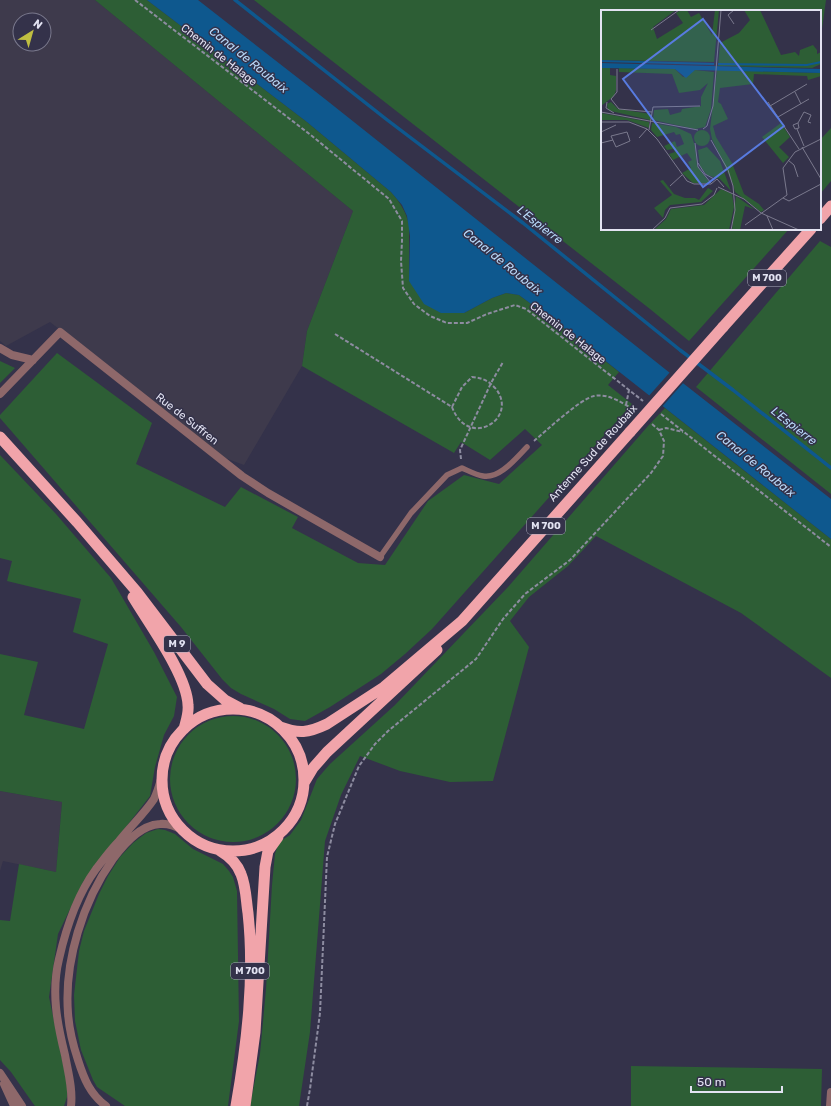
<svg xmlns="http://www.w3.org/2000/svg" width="831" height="1106" viewBox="0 0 831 1106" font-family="Rubik,sans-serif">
<rect width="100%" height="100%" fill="#34324a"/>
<path fill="#3e3a4c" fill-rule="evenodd" d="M 0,0 L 95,0 L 353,211 L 307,331 L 302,366 L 244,465 L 225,458 L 50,322 L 6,346 L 0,341 ZM 20,20 L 44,20 L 44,44 L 20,44 Z
M 0,791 L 62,802 L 56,872 L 3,861 L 0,871 Z"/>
<path fill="#2d5e35" d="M 95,0 L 147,0 L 307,122 L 391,192 C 400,202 406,212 409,225 L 409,281 L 464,313 L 492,298 L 506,293 L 519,295 L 565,329 L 619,372 L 608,385 L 632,404 L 432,629 L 405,654 L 381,674 L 330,707 L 305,721 L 290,719 L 274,709 L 241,694 L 231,688 L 222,679 L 181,627 L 0,418 L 0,415 L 57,353 L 152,423 L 136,464 L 225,507 L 241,487 L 298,517 L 292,528 L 358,563 L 385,565 L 428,501 L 464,475 L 499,484 L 542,445 L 525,429 L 490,460 L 461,442 L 454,453 L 302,366 L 307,331 L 353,211 Z
M 254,0 L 826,0 L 820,43 L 820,11 L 602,11 L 602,229 L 789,229 L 689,341 L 650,309 Z
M 831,128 L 831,181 L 820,194 L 820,140 Z
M 820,241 L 831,247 L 831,494 L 696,387 Z
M 0,361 L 15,368 L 0,383 Z
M 665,408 L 831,539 L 831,678 L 741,613 L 596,536 L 568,566 L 529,597 L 510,621 L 529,647 L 493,781 L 450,782 L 400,771 L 360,756 L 341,795 L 325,841 L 310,1032 L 299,1106 L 250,1106 L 260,1054 L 266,989 L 272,885 L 275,854 L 279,842 L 290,835 L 301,820 L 317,779 L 330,764 L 395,705 L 508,587 L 648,426 Z
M 0,455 L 56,514 L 111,578 L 154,652 L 177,697 L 174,716 L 164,735 L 155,767 L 150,796 L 83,882 L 58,934 L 49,997 L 67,1083 L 67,1097 L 64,1106 L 35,1106 L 32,1102 L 11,1072 L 0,1060 L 0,920 L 10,921 L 19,864 L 56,872 L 62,802 L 0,791 L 0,654 L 38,662 L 24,715 L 84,729 L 108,644 L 73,632 L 81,599 L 7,581 L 12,561 L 0,558 Z
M170 779a63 63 0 1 1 126 0a63 63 0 1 1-126 0Z
M 158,829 L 165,830 L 175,834 L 193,849 L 223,864 L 229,871 L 233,877 L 237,891 L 239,1021 L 228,1106 L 125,1106 L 97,1087 L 93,1080 L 81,1050 L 75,1021 L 74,995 L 79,951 L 84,931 L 99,894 L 108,876 L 120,857 L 133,843 L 146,833 Z
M 631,1066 L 822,1069 L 821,1106 L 631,1106 Z"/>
<path fill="#0e588e" d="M 147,0 L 198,0 L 325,99 L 670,373 L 831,499 L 831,539 L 565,329 L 519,295 L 506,293 L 492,298 L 464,313 L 441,313 L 424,304 L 409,281 L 410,236 L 407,216 L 402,205 L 391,192 L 307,122 Z"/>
<path fill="#34324a" d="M 671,371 L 684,382 L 661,408 L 647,398 Z"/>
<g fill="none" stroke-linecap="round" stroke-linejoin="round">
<path stroke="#0e588e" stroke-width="3.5" d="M 235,0 L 386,119 L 523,223 L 680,350 L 733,390 L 831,468"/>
<path stroke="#8d8ca0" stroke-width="2" stroke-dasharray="4 2" stroke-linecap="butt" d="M 135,0 L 312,136 L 389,199 L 402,221 L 402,241 L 401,261 L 403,288 L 414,304 L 430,316 L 447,323 L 467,323 L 487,314 L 515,305 L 526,309 L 643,401
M 335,334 L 452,407 L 462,387 L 472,377 C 483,378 489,381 496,389 C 519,419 468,450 452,407
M 626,405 L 629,390
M 661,414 L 831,547
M 659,430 L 666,428 L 683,432
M 534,441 C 546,431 580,399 594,396 C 608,393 623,403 634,410
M 461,459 L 460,450 L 491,383 L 503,362
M 307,1106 L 310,1089 L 320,1013 L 327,857 L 335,824 L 359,766 L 375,744 L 388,731 L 476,659 L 503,619 L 525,594 L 570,560 L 651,473 L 663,456 L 664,441 L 659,430 L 652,424"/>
<path stroke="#8e686a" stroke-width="5.5" d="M 380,557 L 411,513 L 447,475 L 462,468 C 469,471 476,475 483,476 C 500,479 516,458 527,447"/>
<path stroke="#8e686a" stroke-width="8" d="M 0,348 L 12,355 L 33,360
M 0,394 L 60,332 L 242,476 L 268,493 L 380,557
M 830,1106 L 831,1092"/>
<path stroke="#8e686a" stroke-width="8" d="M 0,1073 L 22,1106
M 4,1084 L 14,1106
M 71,1106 C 73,1089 68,1072 65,1055 C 57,1023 51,992 59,959 C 66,928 77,895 96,869 C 103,860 110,850 119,841 C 130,827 144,814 154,799 C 158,791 160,782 163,773
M 106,1106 C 90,1094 84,1079 78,1060 C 73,1045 69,1029 68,1013 C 64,961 83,901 113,859 C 124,844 140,825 160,824 C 170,823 178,828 186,832"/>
<path stroke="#f1a4aa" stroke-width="11" d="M 820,219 L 831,206
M 723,327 L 811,229
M 0,437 L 77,522 L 137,592 L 207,684 L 225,700 L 240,708
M 133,597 C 149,624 187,675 188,705 C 189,713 186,721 184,729
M162 780a71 71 0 1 1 142 0a71 71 0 1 1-142 0Z
M 280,727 C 299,734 308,733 327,724 L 384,687 L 462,621 L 630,432
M 304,783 L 313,768 L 327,752 L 437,650
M 219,850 C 229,856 237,863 241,874 C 246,886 246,900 248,913 C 255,977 247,1043 236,1106
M 245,1106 L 255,1032 L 265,867 L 268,851 L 278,837"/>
<path stroke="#f1a4aa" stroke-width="11" d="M 630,432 L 723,327"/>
</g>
<g text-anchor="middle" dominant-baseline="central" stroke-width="3" stroke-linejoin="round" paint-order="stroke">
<g fill="#34324a" stroke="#aeaec0" stroke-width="1">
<rect x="748" y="270" width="38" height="16" rx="3"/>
<rect x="527" y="518" width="38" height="16" rx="3"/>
<rect x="164" y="636" width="26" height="16" rx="3"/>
<rect x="231" y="963" width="38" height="16" rx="3"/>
</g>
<g font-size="10" font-weight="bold" fill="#e3e3f2">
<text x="767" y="278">M 700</text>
<text x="546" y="526">M 700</text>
<text x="177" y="644">M 9</text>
<text x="250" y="971">M 700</text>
</g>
<g font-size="11" fill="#e3e3f2" stroke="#34324a">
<text transform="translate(219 55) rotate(38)">Chemin de Halage</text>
<text transform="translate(568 333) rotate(38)">Chemin de Halage</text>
<text transform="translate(187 419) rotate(38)">Rue de Suffren</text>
<text transform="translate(593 453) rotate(-48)">Antenne Sud de Roubaix</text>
</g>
<g font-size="12" font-style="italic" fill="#b9dafa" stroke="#34324a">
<text transform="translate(249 60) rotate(39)">Canal de Roubaix</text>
<text transform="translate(540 225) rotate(38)">L'Espierre</text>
<text transform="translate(503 262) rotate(39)">Canal de Roubaix</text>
<text transform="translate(794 426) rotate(38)">L'Espierre</text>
<text transform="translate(756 464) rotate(39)">Canal de Roubaix</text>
</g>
</g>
<g transform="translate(601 10)">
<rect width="220" height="220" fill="#34324a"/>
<path d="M 0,0 L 75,0 L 52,17 L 56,29 L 82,13 L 75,3 L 80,0 L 86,0 L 90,7 L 98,3 L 111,25 L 114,0 L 118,0 L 113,52 L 0,50 ZM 143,0 L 159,0 L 180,45 L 194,42 L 198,46 L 199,40 L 212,35 L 216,40 L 216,44 L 220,42 L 220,54 L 211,58 L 117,56 L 119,33 L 138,23 L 149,10 ZM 0,58 L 9,58 L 9,65 L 15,66 L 15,80 L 13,86 L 0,96 ZM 18,58 L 74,59 L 82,67 L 94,60 L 113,62 L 110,99 L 104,117 L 94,119 L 52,110 L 53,100 L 67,99 L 69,105 L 80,102 L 81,99 L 100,96 L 100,87 L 107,73 L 99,80 L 78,83 L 71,64 L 18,62 ZM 116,60 L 220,63 L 220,66 L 207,70 L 206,66 L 153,64 L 152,74 L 119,78 L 117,92 L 120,94 L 127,109 L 112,116 L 115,127 L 131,153 L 143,184 L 158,194 L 163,200 L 160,202 L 134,182 L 132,174 L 111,129 L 109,119 ZM 10,92 L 17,99 L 50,104 L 49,110 L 14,102 L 7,100 L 6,94 ZM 0,103 L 48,112 L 48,118 L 26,110 L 0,110 ZM 51,113 L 75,117 L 90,124 L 94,136 L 96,156 L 109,173 L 92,173 L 81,163 L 90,158 L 87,152 L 91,150 L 86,143 L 72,150 L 68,144 L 74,142 L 72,139 L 66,140 L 63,136 L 74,131 L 76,137 L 83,134 L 79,124 L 75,125 L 73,122 L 56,127 L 50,120 ZM 180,113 L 189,127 L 178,137 L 188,147 L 182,153 L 161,127 ZM93 128a8 8 0 1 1 16 0a8 8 0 1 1-16 0ZM 106,137 L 119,151 L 130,181 L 119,169 L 106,165 L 99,156 L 97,140 ZM 62,170 L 73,184 L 84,188 L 94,188 L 98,190 L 107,178 L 112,181 L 100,192 L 69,195 L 64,200 L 62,208 L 53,198 L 71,185 L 59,171 ZM 120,179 L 131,184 L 133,197 L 128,220 L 53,220 L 65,209 L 70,199 L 103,195 ZM 135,186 L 153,199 L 144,196 L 139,220 L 131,220 Z" fill="#2d5e35"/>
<path d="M 0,53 L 220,59 L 220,63 L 94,60 L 85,68 L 74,59 L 0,58 Z" fill="#0e588e"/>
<path fill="none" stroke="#0e588e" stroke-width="2" d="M 0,51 L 113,54M 117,54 L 206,55 L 220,52"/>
<path fill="none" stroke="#7a798d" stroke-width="1" d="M 133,0 L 127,5 L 133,14M 50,20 L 78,0M 194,82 L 200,94M 10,89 L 18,99 L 51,102M 10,89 L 16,82 L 16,59M 6,92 L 5,98 L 13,103M 167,92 L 198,139M 169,96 L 206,74M 0,102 L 97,120M 177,107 L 208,89M 0,112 L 28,112 L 46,119 L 56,129 L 86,171 L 93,174 L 110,174M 197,113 L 198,118 L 194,119 L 192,115 L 197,113 L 203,102 L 210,105 L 207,112 L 210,113M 102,119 L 106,116 L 112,96 L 120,0M 196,119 L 203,136M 48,120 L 52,97 L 99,96M 0,122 L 15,115M 26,122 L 29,131 L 15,137 L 10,126 ZM 38,128 L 46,119M 110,130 L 127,160 L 132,176 L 134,200 L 130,220M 0,133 L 12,130M 94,133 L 97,157 L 110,173M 201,137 L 220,169M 187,150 L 193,155 L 197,167M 97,153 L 104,164 L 113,169M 110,174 L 116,169 L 123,177M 69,176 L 81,165M 117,177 L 143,189 L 160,203 L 198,220M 182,188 L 188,191 L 220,174M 166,206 L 172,220M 144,215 L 186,185 L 182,158 L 194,142 L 220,129M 51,220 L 64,208 L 69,198 L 101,194 L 113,185 L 116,178"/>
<path fill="#587be0" fill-opacity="0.15" stroke="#587be0" stroke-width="2" d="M 102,9 L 183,116 L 102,177 L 22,69 Z"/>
<rect width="220" height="220" fill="none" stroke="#e3e3f2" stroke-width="2"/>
</g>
<g transform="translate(32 32) rotate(37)"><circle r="19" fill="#34324a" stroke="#7a798d"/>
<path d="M0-3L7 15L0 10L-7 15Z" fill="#bfbe41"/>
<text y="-6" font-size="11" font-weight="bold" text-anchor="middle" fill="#e3e3f2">N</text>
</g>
<path d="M691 1086v6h91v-6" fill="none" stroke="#e3e3f2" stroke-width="2"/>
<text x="697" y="1086" font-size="12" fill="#e3e3f2" stroke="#34324a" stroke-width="3" paint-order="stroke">50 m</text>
</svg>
